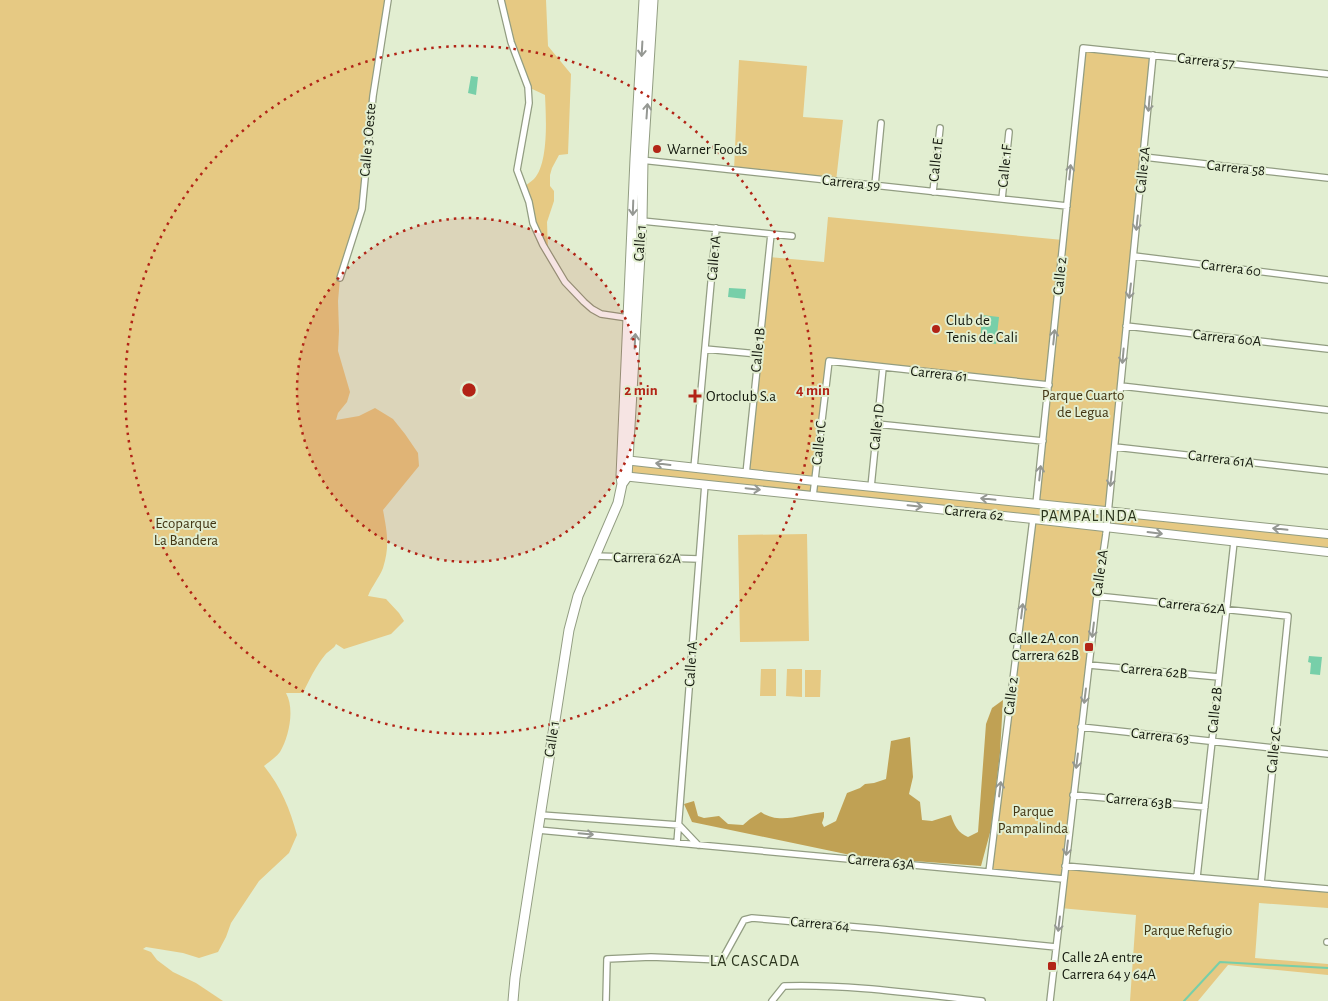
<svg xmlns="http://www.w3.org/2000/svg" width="1328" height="1001" viewBox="0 0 1328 1001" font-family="'Alegreya Sans',sans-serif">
<rect width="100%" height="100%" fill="#e2eed1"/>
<path fill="#e6c983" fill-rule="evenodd" d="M 0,0 L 388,0 L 373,96 L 362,209 L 340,278 L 338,301 L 339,331 L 338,351 L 350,392 L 347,402 L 338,413 L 336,420 L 359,416 L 375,408 L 393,419 L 405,434 L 418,453 L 419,466 L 383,510 C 387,532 390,546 383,568 C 379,578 372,586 368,596 L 386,599 L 399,613 L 404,621 L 391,634 L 344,649 L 336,644 C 334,649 329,650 325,655 C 316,666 309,680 303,693 L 286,693 C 295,709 289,737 280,752 C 276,757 269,762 264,766 C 281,787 290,809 297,835 L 289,853 L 259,881 L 231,923 L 226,937 L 218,952 L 199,958 L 183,953 L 146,947 L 143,949 L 151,952 L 157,960 L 173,972 L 196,983 L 223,1001 L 0,1001 Z
M 501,0 L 546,0 L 548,46 L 571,74 L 568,154 L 559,155 L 552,168 L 550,175 L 550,186 L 554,191 L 554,201 L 547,222 L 548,250 L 543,245 L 524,187 C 527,184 531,182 534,179 C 549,163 546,116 545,95 L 528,87 L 511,42 Z
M 1083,48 L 1153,55 L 1108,511 L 1328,534 L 1328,552 L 1106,527 L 1065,866 L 1328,889 L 1328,908 L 1259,903 L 1255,958 L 1328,964 L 1328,975 L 1228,965 L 1198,1001 L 1130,1001 L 1136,915 L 1060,908 L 1063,879 L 989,872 L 1033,519 L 627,477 L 629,460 L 746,474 L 769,257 L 824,262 L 828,217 L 1063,240 ZM 829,361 L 1048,385 L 1036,504 L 815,481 Z
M 739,60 L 807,66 L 803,117 L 843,120 L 836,181 L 734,170 Z
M 807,534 L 809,641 L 740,642 L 738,535 Z
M 761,669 L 776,669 L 776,696 L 760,696 Z
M 787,669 L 802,669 L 802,697 L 786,696 Z
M 805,670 L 821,670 L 820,697 L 805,697 Z"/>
<path fill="#c0a154" d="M 1003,700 L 1000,753 L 991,829 L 981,866 L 860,857 L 692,822 L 684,804 L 694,801 L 698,816 L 704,818 L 719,816 L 728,824 L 743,825 L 750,819 L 761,812 C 779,825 803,814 824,812 L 824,817 L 822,823 L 824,827 L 836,821 L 847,793 L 860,788 L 865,784 L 874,783 L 886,779 L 891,741 L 910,737 L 913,777 L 909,794 L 920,802 L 922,820 L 932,821 L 951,815 C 954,825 958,833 968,837 L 978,832 L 986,724 L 992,708 Z"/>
<path fill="#77cfa9" d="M 471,76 L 478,77 L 476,95 L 468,93 Z
M 729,288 L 746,289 L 745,299 L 728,297 Z
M 982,315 L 999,317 L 996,344 L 980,342 Z
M 1309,656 L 1322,657 L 1320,675 L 1310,674 L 1311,663 L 1308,662 Z"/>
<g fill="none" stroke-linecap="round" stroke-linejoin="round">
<path stroke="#77cfa9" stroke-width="2" d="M 1184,1001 L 1220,962 L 1328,968"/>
<defs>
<path id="minor" d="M 501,0 L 511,42 L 528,87 L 529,103 L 517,170 L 529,202 L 533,223 L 543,245 L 565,282 L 584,302 L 592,309 L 601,314 L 628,318
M 1144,157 L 1328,178
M 641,160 L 1067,206
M 875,185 L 881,123
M 933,192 L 940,128
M 1002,199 L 1009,132
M 642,221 L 771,234 L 746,474
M 771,234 L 792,236
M 1134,256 L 1328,280
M 340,278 L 362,209 L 373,96 L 388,0
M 1126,326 L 1328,349
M 705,349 L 758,354
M 1121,386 L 1328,410
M 877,424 L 1043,441
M 1115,447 L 1328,471
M 694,468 L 716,228
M 871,487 L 883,368
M 813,496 L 829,361 L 1049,385
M 1036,504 L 1083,48 L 1328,74
M 594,556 L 699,559
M 1097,596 L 1288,616 L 1261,883
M 1089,665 L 1219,677
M 1081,727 L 1328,754
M 1073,795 L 1205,807
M 541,815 L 679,825 L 698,845
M 538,830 L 1063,879
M 677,843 L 705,484
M 1065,866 L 1328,889
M 989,872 L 1033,519
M 1197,877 L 1234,542
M 1327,942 L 1328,942
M 606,1001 L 607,959 L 651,957 L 722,960 L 744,920 L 752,918 L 879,929 L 1056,947
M 772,1001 L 784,986 C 850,984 917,994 982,1001
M 1050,1001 L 1097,596 L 1106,534 L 1153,55"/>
<path id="tertiary" d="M 624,460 L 815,481 L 1328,534
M 622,476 L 1033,519 L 1328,552"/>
<path id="secondary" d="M 622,484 L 621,476 L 635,159 L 644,0
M 513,1001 L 515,978 L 569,630 L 578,596 L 618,503 L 622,484 L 627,477 L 642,221 L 643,160 L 653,0"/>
</defs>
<use href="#minor" stroke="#929d82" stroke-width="8"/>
<use href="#tertiary" stroke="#929d82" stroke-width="10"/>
<use href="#secondary" stroke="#929d82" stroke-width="11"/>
<use href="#minor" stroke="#fff" stroke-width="5.5"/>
<use href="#tertiary" stroke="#fff" stroke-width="8"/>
<use href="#secondary" stroke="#fff" stroke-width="9"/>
</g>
<defs><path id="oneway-shaft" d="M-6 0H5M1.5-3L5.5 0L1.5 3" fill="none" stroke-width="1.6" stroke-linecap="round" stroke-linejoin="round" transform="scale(1.25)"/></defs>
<g stroke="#959893">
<use href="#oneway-shaft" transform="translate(642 49) rotate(93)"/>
<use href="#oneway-shaft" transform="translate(1149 104) rotate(95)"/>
<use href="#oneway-shaft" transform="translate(647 111) rotate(-86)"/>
<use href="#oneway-shaft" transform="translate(1070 172) rotate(-84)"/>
<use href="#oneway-shaft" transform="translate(633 208) rotate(92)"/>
<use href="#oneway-shaft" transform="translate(1137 223) rotate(96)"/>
<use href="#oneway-shaft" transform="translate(1130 291) rotate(97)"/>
<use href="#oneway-shaft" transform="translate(1054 337) rotate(-84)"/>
<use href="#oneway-shaft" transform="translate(635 341) rotate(-87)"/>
<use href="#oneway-shaft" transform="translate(1123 356) rotate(95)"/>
<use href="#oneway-shaft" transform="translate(663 464) rotate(-173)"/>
<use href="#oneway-shaft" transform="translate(1040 473) rotate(-84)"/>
<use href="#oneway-shaft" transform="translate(1111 479) rotate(96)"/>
<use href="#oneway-shaft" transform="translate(753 489) rotate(6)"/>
<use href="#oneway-shaft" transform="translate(988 499) rotate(-174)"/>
<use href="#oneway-shaft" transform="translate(915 506) rotate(6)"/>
<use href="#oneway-shaft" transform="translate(1280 529) rotate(-174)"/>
<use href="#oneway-shaft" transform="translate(1155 533) rotate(7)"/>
<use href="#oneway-shaft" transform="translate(1022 611) rotate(-83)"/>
<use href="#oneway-shaft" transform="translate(1093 630) rotate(97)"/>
<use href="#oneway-shaft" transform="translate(1085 696) rotate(97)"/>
<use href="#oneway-shaft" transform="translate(1077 761) rotate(97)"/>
<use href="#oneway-shaft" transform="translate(1000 789) rotate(-83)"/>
<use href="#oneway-shaft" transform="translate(586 834) rotate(5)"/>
<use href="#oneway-shaft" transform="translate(1067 848) rotate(97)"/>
<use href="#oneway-shaft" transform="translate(1059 924) rotate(97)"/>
</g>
<circle cx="469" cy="390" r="172" fill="#b22416" fill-opacity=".12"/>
<g fill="none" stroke="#b22416" stroke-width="2.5" stroke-dasharray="2.5 5">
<circle cx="469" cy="390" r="172"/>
<circle cx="469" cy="390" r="344"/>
</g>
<g fill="#b22416" stroke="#e2eed1" stroke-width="2">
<circle cx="657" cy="149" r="5"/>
<circle cx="936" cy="329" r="5"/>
<path d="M692.5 388.5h5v5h5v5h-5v5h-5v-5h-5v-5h5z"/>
<rect x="1084" y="642" width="10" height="10" rx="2.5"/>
<rect x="1047" y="961" width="10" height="10" rx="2.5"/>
</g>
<g text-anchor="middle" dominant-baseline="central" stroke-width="4" stroke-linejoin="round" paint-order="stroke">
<g font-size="15" fill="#14190e" stroke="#e2eed1">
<text transform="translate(1206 61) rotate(6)">Carrera 57</text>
<text transform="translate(368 140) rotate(-85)">Calle 3 Oeste</text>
<text transform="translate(936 160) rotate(-84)">Calle 1E</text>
<text transform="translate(1005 166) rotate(-84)">Calle 1F</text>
<text transform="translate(1236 168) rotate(6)">Carrera 58</text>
<text transform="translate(1143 170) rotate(-84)">Calle 2A</text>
<text transform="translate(851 183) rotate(6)">Carrera 59</text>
<text transform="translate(640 243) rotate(-86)">Calle 1</text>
<text transform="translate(714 258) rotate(-85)">Calle 1A</text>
<text transform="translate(1231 268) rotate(7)">Carrera 60</text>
<text transform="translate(1060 276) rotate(-84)">Calle 2</text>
<text transform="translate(1227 338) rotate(6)">Carrera 60A</text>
<text transform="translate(758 350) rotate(-84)">Calle 1B</text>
<text transform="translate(939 374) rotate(6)">Carrera 61</text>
<text transform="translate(877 427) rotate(-84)">Calle 1D</text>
<text transform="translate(819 443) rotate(-84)">Calle 1C</text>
<text transform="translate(1221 459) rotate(7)">Carrera 61A</text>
<text transform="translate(974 513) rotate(6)">Carrera 62</text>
<text transform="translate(647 558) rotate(1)">Carrera 62A</text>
<text transform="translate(1100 573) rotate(-82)">Calle 2A</text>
<text transform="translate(1192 606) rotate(6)">Carrera 62A</text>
<text transform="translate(691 664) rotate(-86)">Calle 1A</text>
<text transform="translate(1154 671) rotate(5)">Carrera 62B</text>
<text transform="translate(1011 696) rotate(-83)">Calle 2</text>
<text transform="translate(1215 710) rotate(-84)">Calle 2B</text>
<text transform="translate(1160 736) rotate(6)">Carrera 63</text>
<text transform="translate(552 739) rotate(-81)">Calle 1</text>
<text transform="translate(1274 750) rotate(-84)">Calle 2C</text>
<text transform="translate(1139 801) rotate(5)">Carrera 63B</text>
<text transform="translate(881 862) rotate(5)">Carrera 63A</text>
<text transform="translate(820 924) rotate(5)">Carrera 64</text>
</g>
<g font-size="15" fill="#14190e" stroke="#e2eed1" text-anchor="start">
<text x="667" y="149">Warner Foods</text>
<text x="946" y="320">Club de<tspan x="946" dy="17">Tenis de Cali</tspan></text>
<text x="706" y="396">Ortoclub S.a</text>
<text x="1079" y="638" text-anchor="end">Calle 2A con<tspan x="1079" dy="17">Carrera 62B</tspan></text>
<text x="1062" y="957">Calle 2A entre<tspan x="1062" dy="17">Carrera 64 y 64A</tspan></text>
</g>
<g font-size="15" fill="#433614" stroke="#e2eed1">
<text x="1083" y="395">Parque Cuarto<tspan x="1083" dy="17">de Legua</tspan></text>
<text x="186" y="523">Ecoparque<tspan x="186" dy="17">La Bandera</tspan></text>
<text x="1033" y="811">Parque<tspan x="1033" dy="17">Pampalinda</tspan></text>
<text x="1188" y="930">Parque Refugio</text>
</g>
<g font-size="16" letter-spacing="1" fill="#2b341d" stroke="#e2eed1">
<text x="1089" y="516">PAMPALINDA</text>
<text x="755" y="961">LA CASCADA</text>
</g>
</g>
<circle cx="469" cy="390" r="8" fill="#b22416" stroke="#e2eed1" stroke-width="2.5"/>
<g font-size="15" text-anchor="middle" font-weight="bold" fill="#b22416" stroke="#e2eed1" stroke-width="4" stroke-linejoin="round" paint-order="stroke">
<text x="641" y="395">2 min</text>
<text x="813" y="395">4 min</text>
</g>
</svg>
